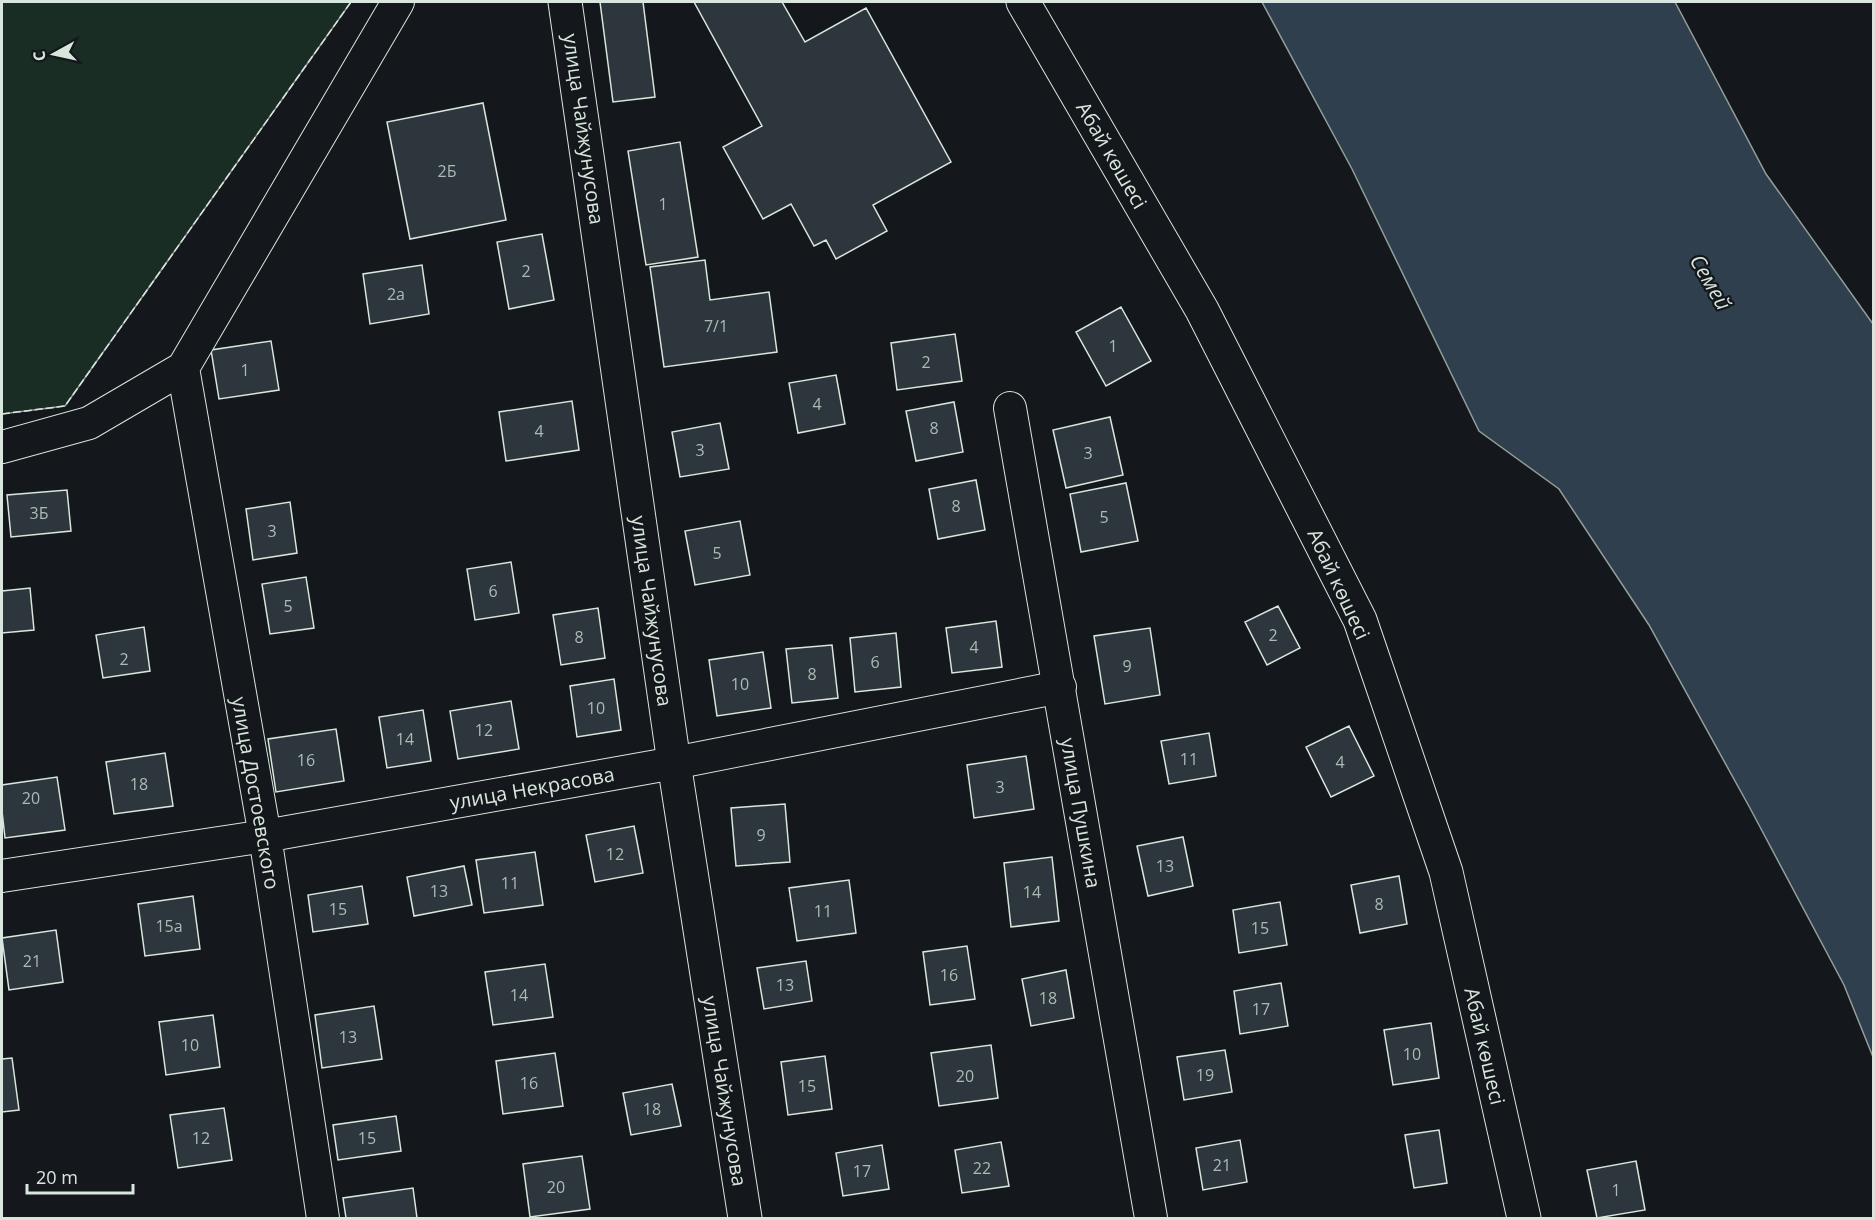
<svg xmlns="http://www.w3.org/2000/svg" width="1875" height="1220" viewBox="0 0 1875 1220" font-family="'Open Sans',sans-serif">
<rect width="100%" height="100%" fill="#14181c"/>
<path fill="#1a2d24" stroke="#939e99" stroke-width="1.5" d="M 2,2 L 351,2 L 65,406 L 2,414 Z"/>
<path fill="#2f3f4d" stroke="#939e99" stroke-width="1.5" d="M 1262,2 L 1675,2 L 1766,174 L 1873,324 L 1873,1057 L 1844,985 L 1751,810 L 1649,625 L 1559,489 L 1479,431 L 1352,169 Z"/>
<path fill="#2c363c" stroke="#d8e6dc" stroke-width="1.5" d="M 600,2 L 643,2 L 655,97 L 613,102 Z
M 694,2 L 782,2 L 805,42 L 866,8 L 951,162 L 873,205 L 887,231 L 836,259 L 826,240 L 814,246 L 791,204 L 763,219 L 723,147 L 762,126 Z
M 483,103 L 506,220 L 410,239 L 387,122 Z
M 680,142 L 698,257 L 646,265 L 628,151 Z
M 542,234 L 554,300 L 509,309 L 497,242 Z
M 705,260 L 710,300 L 769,292 L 777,352 L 664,367 L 650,267 Z
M 422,265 L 429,314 L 370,324 L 363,274 Z
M 1121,307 L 1151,361 L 1106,386 L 1076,332 Z
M 955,334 L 962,381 L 897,390 L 891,343 Z
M 271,341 L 279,390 L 219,399 L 211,350 Z
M 836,375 L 845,424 L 798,433 L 789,383 Z
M 572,401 L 579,450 L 506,461 L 499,412 Z
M 954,402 L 963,452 L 916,461 L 906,411 Z
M 1110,417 L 1123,475 L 1066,488 L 1053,430 Z
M 720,423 L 729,469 L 680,477 L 672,432 Z
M 976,480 L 985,530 L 938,539 L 929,489 Z
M 1126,483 L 1138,541 L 1081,552 L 1070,494 Z
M 67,490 L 71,531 L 11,537 L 7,495 Z
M 290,502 L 297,553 L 253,560 L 246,509 Z
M 740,521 L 750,575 L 695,585 L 685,531 Z
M 511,562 L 519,613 L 475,620 L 467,569 Z
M 306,577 L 314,628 L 270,634 L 262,584 Z
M 30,588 L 34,630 L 2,633 L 2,591 Z
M 1278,606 L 1300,648 L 1267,665 L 1245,622 Z
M 598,608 L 605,658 L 561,665 L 553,615 Z
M 996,621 L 1002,667 L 952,673 L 946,628 Z
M 144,627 L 150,671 L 103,678 L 96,635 Z
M 1150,628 L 1160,695 L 1105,704 L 1094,636 Z
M 896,633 L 901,687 L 855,692 L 850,638 Z
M 832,645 L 838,698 L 792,703 L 786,649 Z
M 763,652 L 771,708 L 717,716 L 709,660 Z
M 614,679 L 621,730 L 577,737 L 570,686 Z
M 511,701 L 519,749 L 458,759 L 450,711 Z
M 423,710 L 431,761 L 387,768 L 379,717 Z
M 1349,726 L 1374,776 L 1331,797 L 1306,747 Z
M 336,729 L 344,781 L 276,792 L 268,739 Z
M 1209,733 L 1216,776 L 1169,784 L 1161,741 Z
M 165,753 L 173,806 L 114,814 L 106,762 Z
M 1026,756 L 1034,809 L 974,818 L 967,765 Z
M 57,777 L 65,830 L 5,838 L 2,811 L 2,785 Z
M 785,804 L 790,862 L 736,866 L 731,808 Z
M 634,826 L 643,873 L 595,882 L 586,835 Z
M 1183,837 L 1193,886 L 1148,896 L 1137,846 Z
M 535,852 L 543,905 L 484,913 L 476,860 Z
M 1052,857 L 1059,921 L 1011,927 L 1004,863 Z
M 464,866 L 472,905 L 414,916 L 407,877 Z
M 1399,876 L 1407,924 L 1360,933 L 1351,885 Z
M 849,880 L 856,933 L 797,941 L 789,888 Z
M 362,886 L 368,924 L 313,932 L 308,895 Z
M 193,896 L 200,949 L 145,956 L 138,904 Z
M 1280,902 L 1287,945 L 1239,953 L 1233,910 Z
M 56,930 L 63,982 L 9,990 L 2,938 Z
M 967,946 L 975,999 L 930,1005 L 923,952 Z
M 806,961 L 812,1001 L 764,1009 L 757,968 Z
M 545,964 L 553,1017 L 493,1025 L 485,972 Z
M 1066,970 L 1074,1018 L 1031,1026 L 1022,979 Z
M 1281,983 L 1288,1026 L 1240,1034 L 1234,991 Z
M 374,1006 L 382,1059 L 322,1068 L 315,1015 Z
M 213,1015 L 220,1067 L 166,1075 L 159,1022 Z
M 1431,1023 L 1439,1078 L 1393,1085 L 1384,1030 Z
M 991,1045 L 998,1098 L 939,1106 L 931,1053 Z
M 1225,1050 L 1232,1092 L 1184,1100 L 1177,1057 Z
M 555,1053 L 563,1106 L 503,1114 L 496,1061 Z
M 825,1056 L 832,1109 L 788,1115 L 781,1062 Z
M 12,1058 L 19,1110 L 2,1112 L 2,1059 Z
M 672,1084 L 681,1126 L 631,1135 L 623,1093 Z
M 224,1108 L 232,1160 L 178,1168 L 170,1115 Z
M 396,1116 L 401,1151 L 338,1160 L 333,1125 Z
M 1439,1130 L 1447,1183 L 1414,1188 L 1405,1135 Z
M 1240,1140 L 1247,1182 L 1203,1190 L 1196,1148 Z
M 1001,1142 L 1009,1186 L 962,1193 L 955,1150 Z
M 882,1145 L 889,1189 L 843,1196 L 836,1153 Z
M 582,1156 L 590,1209 L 530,1217 L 523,1164 Z
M 1636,1161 L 1645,1210 L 1597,1218 L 1587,1170 Z
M 413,1188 L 417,1218 L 346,1218 L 343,1198 Z"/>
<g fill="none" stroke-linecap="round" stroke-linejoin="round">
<defs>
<path id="minor" d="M 183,368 L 265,836 L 323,1218
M 1010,408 L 1151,1218
M 2,447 L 89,423 L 183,368 L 398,2
M 2,876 L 265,836 L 674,763 L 1060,687"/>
<path id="tertiary" d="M 565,2 L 674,763 L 745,1218"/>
<path id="secondary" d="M 1023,2 L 1202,310 L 1360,620 L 1446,872 L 1524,1218"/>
</defs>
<use href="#minor" stroke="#d8e6dc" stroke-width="34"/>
<use href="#tertiary" stroke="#d8e6dc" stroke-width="35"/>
<use href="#secondary" stroke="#d8e6dc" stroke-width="35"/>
<use href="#minor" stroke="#14181c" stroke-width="32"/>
<use href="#tertiary" stroke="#14181c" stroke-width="33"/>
<use href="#secondary" stroke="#14181c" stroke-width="33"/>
<path stroke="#d8e6dc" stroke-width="1.5" stroke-dasharray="8 3" stroke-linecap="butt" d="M 2,414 L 65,406 L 351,2"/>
</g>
<g text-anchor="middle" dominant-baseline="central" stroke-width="4.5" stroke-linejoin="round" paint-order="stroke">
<g font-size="16" fill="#adbab4">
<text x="447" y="171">2Б</text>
<text x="663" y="204">1</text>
<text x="526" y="271">2</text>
<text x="396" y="294">2а</text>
<text x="716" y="326">7/1</text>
<text x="1113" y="346">1</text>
<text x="926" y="362">2</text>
<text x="245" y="370">1</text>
<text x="817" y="404">4</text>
<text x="934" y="428">8</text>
<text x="539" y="431">4</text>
<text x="700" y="450">3</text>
<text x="1088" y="453">3</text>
<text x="956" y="506">8</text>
<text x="39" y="513">3Б</text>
<text x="1104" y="517">5</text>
<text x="272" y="531">3</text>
<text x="717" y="553">5</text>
<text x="493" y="591">6</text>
<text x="288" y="606">5</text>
<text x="1273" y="635">2</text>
<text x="579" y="637">8</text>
<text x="974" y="647">4</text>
<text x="124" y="659">2</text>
<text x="875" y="662">6</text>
<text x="1127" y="666">9</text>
<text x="812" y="674">8</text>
<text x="740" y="684">10</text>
<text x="596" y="708">10</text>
<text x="484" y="730">12</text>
<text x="405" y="739">14</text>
<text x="1189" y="759">11</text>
<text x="306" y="760">16</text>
<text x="1340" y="762">4</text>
<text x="139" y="784">18</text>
<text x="1000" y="787">3</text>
<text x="31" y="798">20</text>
<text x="761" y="835">9</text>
<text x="615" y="854">12</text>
<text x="1165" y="866">13</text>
<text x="510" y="883">11</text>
<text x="439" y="891">13</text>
<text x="1032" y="892">14</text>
<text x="1379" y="904">8</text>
<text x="338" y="909">15</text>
<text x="823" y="911">11</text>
<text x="169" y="926">15а</text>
<text x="1260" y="928">15</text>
<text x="32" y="961">21</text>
<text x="949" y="975">16</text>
<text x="785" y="985">13</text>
<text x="519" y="995">14</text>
<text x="1048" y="998">18</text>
<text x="1261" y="1009">17</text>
<text x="348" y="1037">13</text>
<text x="190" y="1045">10</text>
<text x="1412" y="1054">10</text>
<text x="1205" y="1075">19</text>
<text x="965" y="1076">20</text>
<text x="529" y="1083">16</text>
<text x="807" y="1086">15</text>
<text x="652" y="1109">18</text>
<text x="201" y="1138">12</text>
<text x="367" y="1138">15</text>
<text x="1222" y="1165">21</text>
<text x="982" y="1168">22</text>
<text x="862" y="1171">17</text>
<text x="556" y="1187">20</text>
<text x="1616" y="1190">1</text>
</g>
<g font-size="20" fill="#d8e6dc" stroke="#14181c">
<text transform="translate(584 129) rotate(82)">улица Чайжунусова</text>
<text transform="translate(1112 155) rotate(60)">Абай көшесі</text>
<text transform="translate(1339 584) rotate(65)">Абай көшесі</text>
<text transform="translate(652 611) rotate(82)">улица Чайжунусова</text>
<text transform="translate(532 788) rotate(-10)">улица Некрасова</text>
<text transform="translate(256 793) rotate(80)">улица Достоевского</text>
<text transform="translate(1081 813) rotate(80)">улица Пушкина</text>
<text transform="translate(1485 1046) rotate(77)">Абай көшесі</text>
<text transform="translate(725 1091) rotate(81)">улица Чайжунусова</text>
</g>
<g font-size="21" font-style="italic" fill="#d8e6dc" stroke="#14181c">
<text transform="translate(1711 282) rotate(60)">Семей</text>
</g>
</g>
<rect width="1875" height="1220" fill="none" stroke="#d8e6dc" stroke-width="6"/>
<g transform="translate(54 54) rotate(262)" stroke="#14181c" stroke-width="4.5" paint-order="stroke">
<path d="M0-4.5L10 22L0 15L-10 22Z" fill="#d8e6dc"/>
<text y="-9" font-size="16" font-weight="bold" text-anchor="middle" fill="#d8e6dc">С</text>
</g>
<path d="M27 1184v9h106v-9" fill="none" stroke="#d8e6dc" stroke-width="3"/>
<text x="36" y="1184" font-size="18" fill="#d8e6dc" stroke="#14181c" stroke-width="4.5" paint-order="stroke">20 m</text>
</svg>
